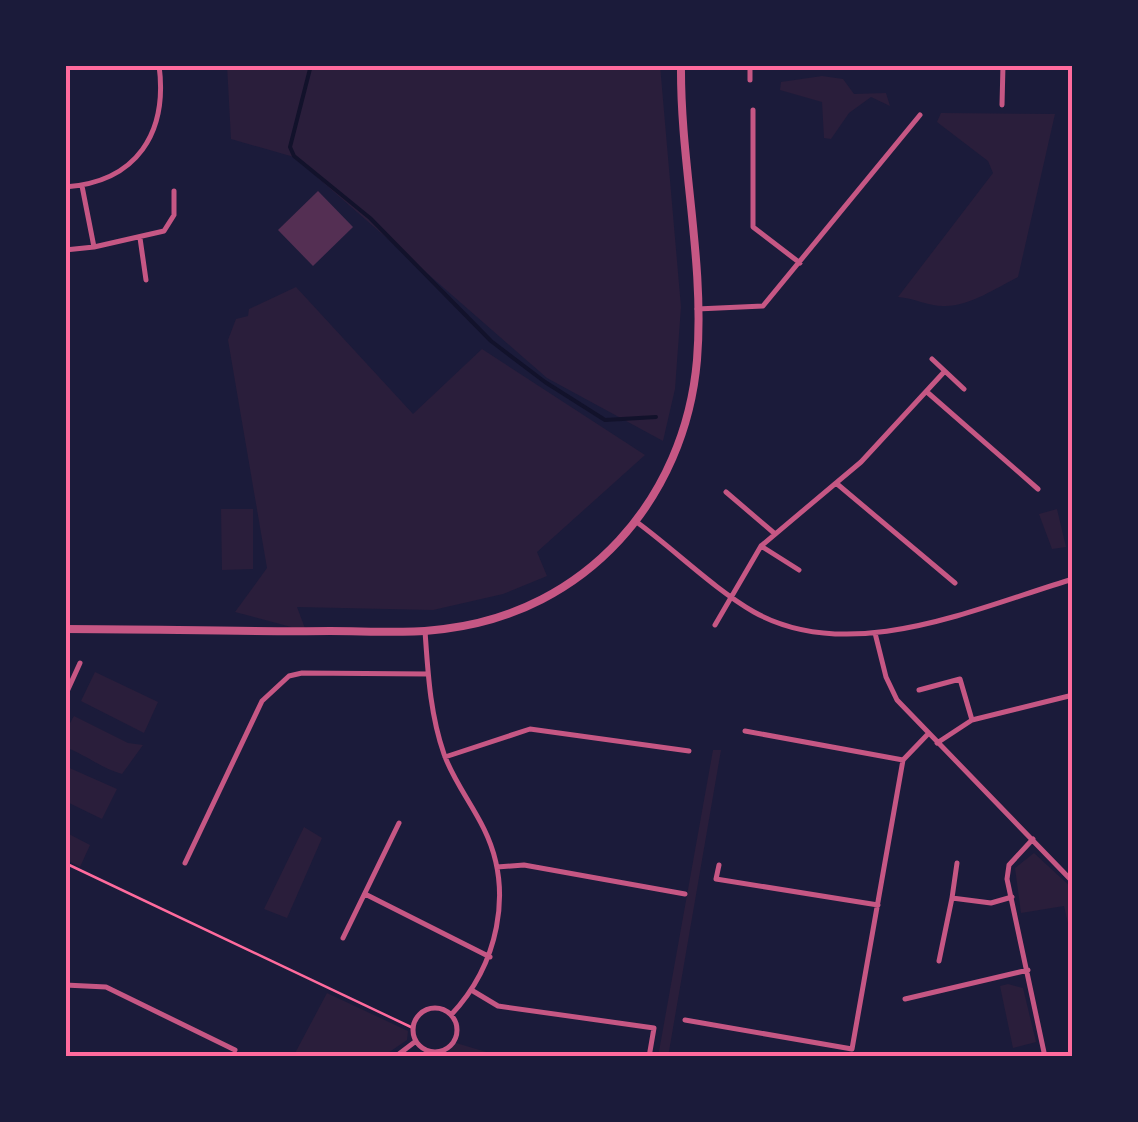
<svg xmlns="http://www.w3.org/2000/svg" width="1138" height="1122" viewBox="0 0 1138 1122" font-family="Raleway,sans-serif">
<rect width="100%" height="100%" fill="#1b1b3a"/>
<path fill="#2a1e3b" d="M 227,65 L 660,65 L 681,307 L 675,389 L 663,441 L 547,378 L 294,157 L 231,139 Z
M 822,76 L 843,79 L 854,94 L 886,93 L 890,106 L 871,97 L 849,113 L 831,139 L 824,138 L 822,102 L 780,90 L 781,82 Z
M 941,113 L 1055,114 L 1018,277 C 996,288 970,306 945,306 C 931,307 914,298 898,297 L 993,173 L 988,161 L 937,122 Z
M 296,287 L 413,414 L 482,349 L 645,455 L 537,552 L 547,576 L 503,594 L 433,610 L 297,607 L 306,631 L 235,612 L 267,568 L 228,340 L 236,319 L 248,316 L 249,309 Z
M 221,509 L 253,509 L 253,569 L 222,570 Z
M 1057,509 L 1066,547 L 1052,549 L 1039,514 Z
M 95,672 L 158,702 L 144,733 L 81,701 Z
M 74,716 L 128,743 L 143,745 L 122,774 C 101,768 88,756 65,747 L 65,732 Z
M 713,750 L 721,750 L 668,1057 L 658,1057 Z
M 65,766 L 117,789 L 102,819 L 65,801 Z
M 304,827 L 322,838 L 287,918 L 264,909 Z
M 65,832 L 90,845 L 80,867 L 65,859 Z
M 1034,853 L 1073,889 L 1073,945 L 1064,906 L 1021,913 L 1015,868 Z
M 1008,984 L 1023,988 L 1036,1042 L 1013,1048 L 1000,986 Z
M 327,993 L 408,1031 L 407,1040 L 382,1057 L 293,1057 Z
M 456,1043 L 503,1057 L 443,1057 Z"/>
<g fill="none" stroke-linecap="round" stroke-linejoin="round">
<path stroke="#12122b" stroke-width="4" d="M 311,65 L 290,147 L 294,156 L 370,218 L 491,341 L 545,382 L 605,420 L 656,417"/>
</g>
<path fill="#542f53" d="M 318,191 L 353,227 L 313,266 L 278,230 Z"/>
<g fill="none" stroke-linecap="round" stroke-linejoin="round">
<path stroke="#ff6b9d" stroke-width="2.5" d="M 65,863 L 413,1028"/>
<path stroke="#c65784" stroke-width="5" d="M 114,67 L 126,65
M 750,80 L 750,65
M 1002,105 L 1003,65
M 753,110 L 753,227 L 800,263
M 82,186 L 94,247 L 164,231 L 174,215 L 174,191
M 65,187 C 137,182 168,133 159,65
M 140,238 L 146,280
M 65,250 L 94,247
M 697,309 L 763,306 L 920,115
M 932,359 L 964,389
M 927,392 L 1038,489
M 836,483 L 955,583
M 726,492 L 774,533
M 638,523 C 676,551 713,588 754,612 C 851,666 976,608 1073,579
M 761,546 L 799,570
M 715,625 L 761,546 L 861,462 L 944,372
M 425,631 C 428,673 430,714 444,754 C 453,780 472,804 484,829 C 515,892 497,966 451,1015
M 875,633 L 886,677 L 897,700 L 1073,882
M 919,690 L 960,679 L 972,720
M 65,696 L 80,663
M 745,731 L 903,760
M 937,743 L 972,720 L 1073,695
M 445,757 L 530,729 L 689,751
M 1033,839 L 1009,865 L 1007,879 L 1045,1057
M 185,863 L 262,701 L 289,676 L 302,673 L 428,674
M 719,865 L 716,879 L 878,905
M 497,867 L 524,865 L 685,894
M 365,894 L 490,957
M 952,898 L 957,863
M 343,938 L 399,823
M 939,961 L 952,898 L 991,903 L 1012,897
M 65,985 L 106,987 L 235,1050
M 473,991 L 498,1006 L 654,1028 L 649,1057
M 905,999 L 1028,970
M413 1030a22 22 0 1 1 44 0a22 22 0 1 1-44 0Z
M 685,1020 L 852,1049 L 903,760 L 927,735
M 395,1057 L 416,1041"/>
<path stroke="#c65784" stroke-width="8" d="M 65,629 C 153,629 242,632 330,631 C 368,631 407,634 444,629 C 586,612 685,499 697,360 C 705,261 680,163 681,65"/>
</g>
<rect width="1138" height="1122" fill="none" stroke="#1b1b3a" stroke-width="135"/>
<rect x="68" y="68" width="1002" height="986" fill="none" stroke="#ff6b9d" stroke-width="4"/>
</svg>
